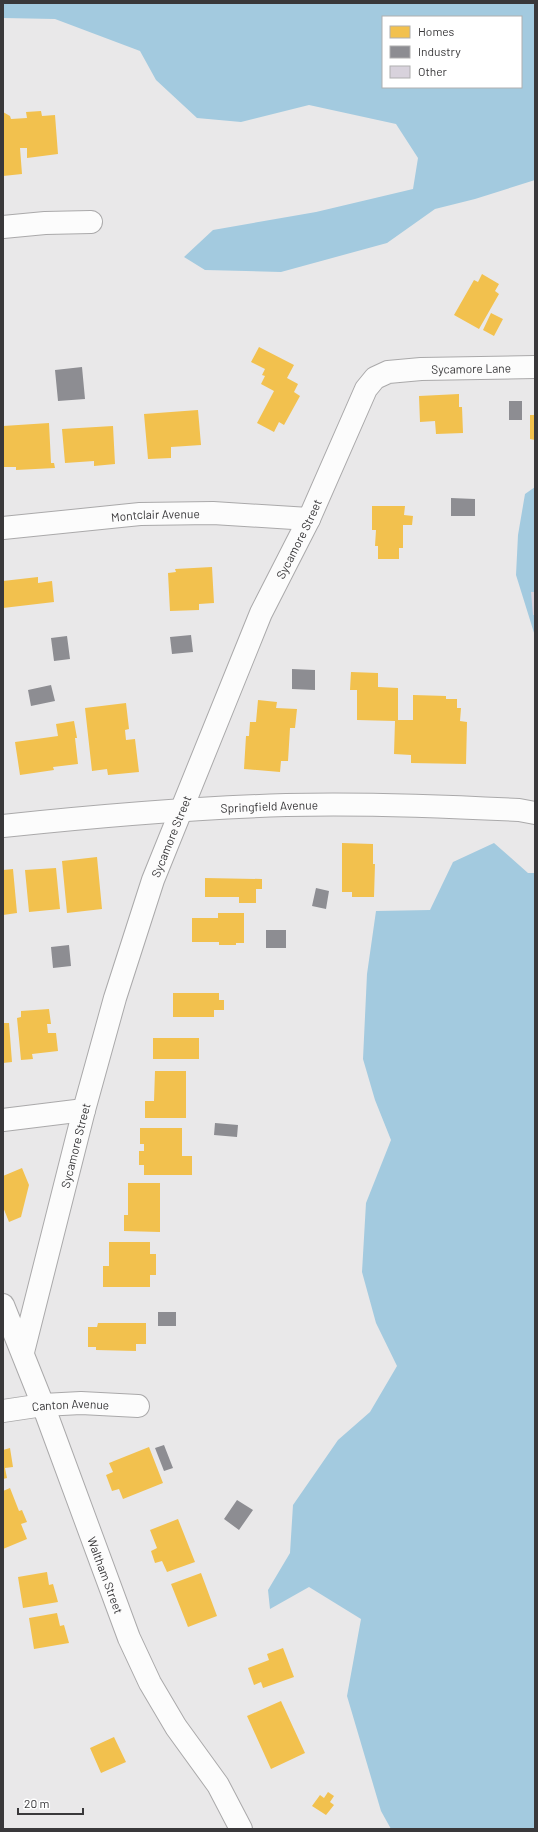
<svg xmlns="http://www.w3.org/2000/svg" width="538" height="1832" viewBox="0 0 538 1832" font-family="Barlow,sans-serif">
<rect width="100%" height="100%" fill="#e9e8e9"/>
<path fill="#a3cadf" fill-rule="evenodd" d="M 3,3 L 535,3 L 535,180 L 475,199 L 435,209 L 387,243 L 281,272 L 205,270 L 184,257 L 213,230 L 316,212 L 413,189 L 418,158 L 396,124 L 309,105 L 241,122 L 197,118 L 156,80 L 140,51 L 55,19 L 3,18 ZM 383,17 L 521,17 L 521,87 L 383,87 Z
M 535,487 L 535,636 L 516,575 L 518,535 L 525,494 Z
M 494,843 L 528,873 L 535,873 L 535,1829 L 391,1829 L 381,1811 L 347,1696 L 361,1619 L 309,1587 L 270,1609 L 268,1590 L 290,1553 L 293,1505 L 338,1440 L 370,1412 L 397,1366 L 376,1323 L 362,1272 L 366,1203 L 391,1140 L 375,1100 L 363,1059 L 367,974 L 376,911 L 430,910 L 453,862 Z"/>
<path fill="#f2c14e" d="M 41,111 L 42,116 L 55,115 L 58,154 L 27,158 L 27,148 L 20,148 L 22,174 L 3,176 L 3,112 L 10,116 L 11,119 L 27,118 L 26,112 Z
M 482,274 L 499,284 L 495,291 L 499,294 L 479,329 L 454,315 L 474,280 L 478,282 Z
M 491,313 L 503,319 L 494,336 L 483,330 Z
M 259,347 L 294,365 L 287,378 L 298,384 L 294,392 L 300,396 L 284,425 L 279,422 L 274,432 L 257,423 L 274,391 L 261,384 L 265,376 L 262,375 L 265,369 L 251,362 Z
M 459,394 L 459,407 L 462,407 L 463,433 L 436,434 L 435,421 L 420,422 L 419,396 Z
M 198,410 L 201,445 L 171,447 L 171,458 L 148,459 L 144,414 Z
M 530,415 L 535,415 L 535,440 L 530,439 Z
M 49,423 L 51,463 L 54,463 L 55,468 L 16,470 L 16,467 L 3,467 L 3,426 Z
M 113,426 L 115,464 L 94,466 L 94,461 L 65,463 L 62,429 Z
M 372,506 L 405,506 L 404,515 L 413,516 L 412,525 L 403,525 L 403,548 L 399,548 L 399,559 L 378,559 L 378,546 L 375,546 L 376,530 L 372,530 Z
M 212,567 L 214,603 L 199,604 L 199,610 L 170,611 L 168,573 L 176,572 L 175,569 Z
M 38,577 L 38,583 L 52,581 L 54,602 L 3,608 L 3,581 Z
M 351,672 L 378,673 L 378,687 L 398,688 L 398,720 L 413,720 L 413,695 L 446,696 L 446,699 L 457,699 L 457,708 L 461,708 L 460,721 L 467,722 L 466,764 L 411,763 L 411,755 L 394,754 L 395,721 L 357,720 L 357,690 L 350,690 Z
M 258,700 L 277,702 L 276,708 L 297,709 L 295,728 L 290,728 L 288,761 L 281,761 L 280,772 L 244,769 L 246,736 L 249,736 L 250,722 L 256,722 Z
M 126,703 L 129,729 L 125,730 L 126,740 L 135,739 L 139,772 L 108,775 L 107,769 L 92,771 L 85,708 Z
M 74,721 L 77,738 L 75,738 L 78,764 L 53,767 L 54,770 L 20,775 L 15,742 L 58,736 L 56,724 Z
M 342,843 L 373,844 L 373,864 L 375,864 L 374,897 L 352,897 L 352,892 L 342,892 Z
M 97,857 L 102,909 L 67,913 L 62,861 Z
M 56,868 L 60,909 L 29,912 L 25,870 Z
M 13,869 L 17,913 L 3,915 L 3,870 Z
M 205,878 L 262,879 L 262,889 L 256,889 L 256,903 L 239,903 L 239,897 L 205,897 Z
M 218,913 L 244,913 L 244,943 L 236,943 L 236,945 L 219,945 L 219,942 L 192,942 L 192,918 L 218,918 Z
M 173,993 L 219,993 L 219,1000 L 224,1000 L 224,1010 L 214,1010 L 214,1017 L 173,1017 Z
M 49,1009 L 51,1024 L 47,1024 L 48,1033 L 56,1033 L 58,1051 L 32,1054 L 33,1059 L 21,1060 L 17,1018 L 21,1017 L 21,1011 Z
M 3,1023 L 9,1023 L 12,1062 L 3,1063 Z
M 153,1038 L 199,1038 L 199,1059 L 153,1059 Z
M 155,1071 L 186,1071 L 186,1118 L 145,1118 L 145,1101 L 154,1101 Z
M 140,1128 L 182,1128 L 182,1156 L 192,1156 L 192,1175 L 144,1175 L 144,1165 L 139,1165 L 139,1151 L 144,1151 L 144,1144 L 140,1144 Z
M 22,1168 L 29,1185 L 21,1217 L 9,1222 L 3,1207 L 3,1176 Z
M 128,1183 L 160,1183 L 160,1232 L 124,1231 L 124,1215 L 128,1215 Z
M 109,1242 L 150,1242 L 150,1254 L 156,1254 L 156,1275 L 150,1275 L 150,1287 L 103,1287 L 103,1266 L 109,1266 Z
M 98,1323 L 146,1323 L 146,1344 L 136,1344 L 136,1351 L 96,1350 L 96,1347 L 88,1347 L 88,1327 L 97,1327 Z
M 149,1447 L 163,1483 L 123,1499 L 119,1489 L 112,1491 L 106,1475 L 113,1472 L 109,1463 Z
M 10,1448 L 13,1467 L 5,1468 L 7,1478 L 3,1479 L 3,1450 Z
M 10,1488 L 19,1511 L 22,1510 L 27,1522 L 21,1524 L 27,1539 L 3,1549 L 3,1491 Z
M 178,1519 L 195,1562 L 167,1572 L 162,1561 L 155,1563 L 151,1551 L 157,1548 L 150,1530 Z
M 47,1572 L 49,1585 L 53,1584 L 58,1602 L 23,1608 L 18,1577 Z
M 201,1573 L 217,1616 L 188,1627 L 171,1584 Z
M 57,1613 L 60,1626 L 64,1625 L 69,1643 L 34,1649 L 29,1618 Z
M 283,1648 L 294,1677 L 263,1688 L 261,1682 L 254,1685 L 248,1668 L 269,1660 L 267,1654 Z
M 281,1701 L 305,1753 L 271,1769 L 247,1716 Z
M 114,1737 L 126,1762 L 101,1773 L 90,1748 Z
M 328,1792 L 334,1796 L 330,1802 L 334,1805 L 326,1815 L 312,1806 L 320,1795 L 324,1798 Z"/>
<path fill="#8d8d92" d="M 82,367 L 85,399 L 58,401 L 55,370 Z
M 509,401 L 522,401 L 522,420 L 509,420 Z
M 451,498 L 475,499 L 475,516 L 451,516 Z
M 191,635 L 193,652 L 172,654 L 170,637 Z
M 67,636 L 70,659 L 54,661 L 51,638 Z
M 292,669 L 315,670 L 315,690 L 292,689 Z
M 51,685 L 55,701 L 31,706 L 28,690 Z
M 316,888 L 329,891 L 326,909 L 312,906 Z
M 266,930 L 286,930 L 286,948 L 266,948 Z
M 69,945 L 71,966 L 53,968 L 51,947 Z
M 215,1123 L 238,1125 L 237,1137 L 214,1135 Z
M 158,1312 L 176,1312 L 176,1326 L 158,1326 Z
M 164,1445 L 173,1468 L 164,1471 L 155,1448 Z
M 237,1500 L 253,1510 L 239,1530 L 224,1519 Z"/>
<path fill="#d8d2dc" d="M 531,592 L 535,592 L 535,615 L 533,615 Z"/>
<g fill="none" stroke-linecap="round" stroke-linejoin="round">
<defs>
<g id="street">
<path d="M 3,227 L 45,223 L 91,222"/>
<path id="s1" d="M 3,528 L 140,514 L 213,513 L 309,519"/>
<path id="s2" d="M 3,826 C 97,816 192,808 286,805 C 364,803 442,806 519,810 L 535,813"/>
<path d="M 3,1120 L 84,1110"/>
<path id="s3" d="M 3,1305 L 43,1405 L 129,1638 L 150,1683 L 176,1727 L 218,1785 L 241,1829"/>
<path id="s4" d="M 23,1352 L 84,1110 L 115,998 L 153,880 L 261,613 L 309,519 L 366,389 L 375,378 L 388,372 L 421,369 L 535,367"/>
<path id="s5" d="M 3,1411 L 43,1405 L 81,1403 L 138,1406"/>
</g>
</defs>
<use href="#street" stroke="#aaa9aa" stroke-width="24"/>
<use href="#street" stroke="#fcfcfc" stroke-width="22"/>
</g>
<g text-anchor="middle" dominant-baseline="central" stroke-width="4" stroke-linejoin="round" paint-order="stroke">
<g font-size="12" fill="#39383a" stroke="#fff">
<text stroke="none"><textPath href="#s4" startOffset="1137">Sycamore Lane</textPath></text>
<text stroke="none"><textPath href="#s1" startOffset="153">Montclair Avenue</textPath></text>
<text stroke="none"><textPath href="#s4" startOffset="861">Sycamore Street</textPath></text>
<text stroke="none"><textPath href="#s2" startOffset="267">Springfield Avenue</textPath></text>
<text stroke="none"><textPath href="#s4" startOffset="537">Sycamore Street</textPath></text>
<text stroke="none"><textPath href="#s4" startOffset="213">Sycamore Street</textPath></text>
<text stroke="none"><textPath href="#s5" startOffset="68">Canton Avenue</textPath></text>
<text stroke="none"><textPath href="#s3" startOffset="289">Waltham Street</textPath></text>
</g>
</g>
<rect width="538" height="1832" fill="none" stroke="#39383a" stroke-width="8"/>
<rect x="382" y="16" width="140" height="72" fill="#ffffff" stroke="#b0afb0"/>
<rect x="390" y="26" width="20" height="12" fill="#f2c14e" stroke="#b0afb0"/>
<text x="418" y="36" font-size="12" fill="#39383a">Homes</text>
<rect x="390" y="46" width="20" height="12" fill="#8d8d92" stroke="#b0afb0"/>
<text x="418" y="56" font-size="12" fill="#39383a">Industry</text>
<rect x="390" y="66" width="20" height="12" fill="#d8d2dc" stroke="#b0afb0"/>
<text x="418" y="76" font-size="12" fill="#39383a">Other</text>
<path d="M18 1808v6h65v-6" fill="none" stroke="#39383a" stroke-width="2"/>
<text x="24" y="1808" font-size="12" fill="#39383a" stroke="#ffffff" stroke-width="3" paint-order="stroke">20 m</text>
</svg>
